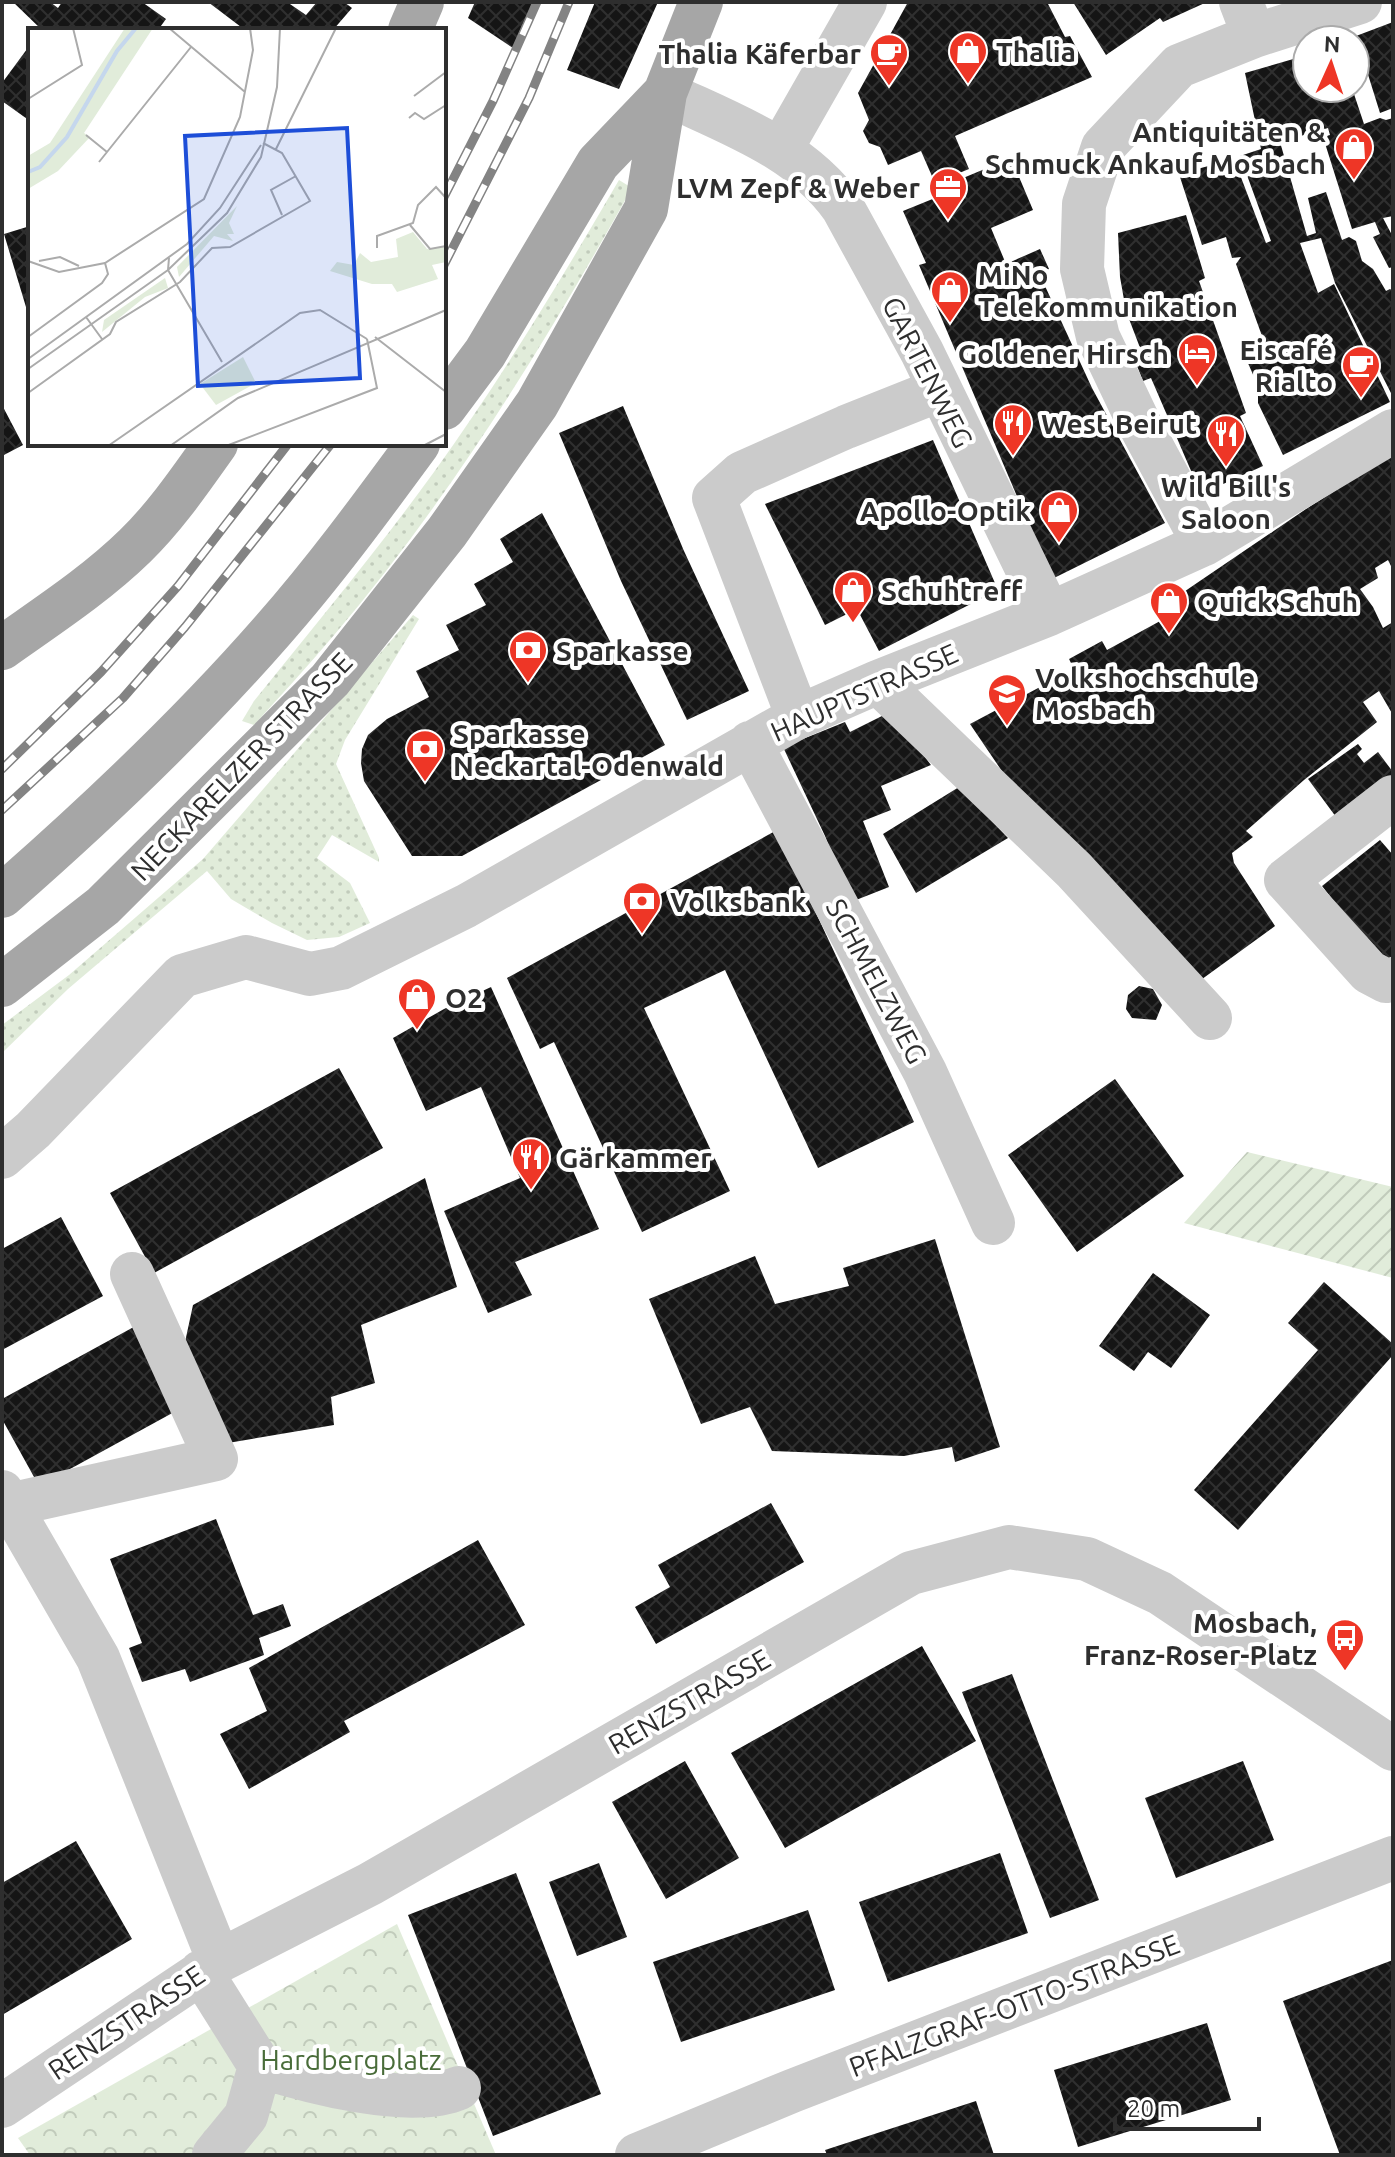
<svg xmlns="http://www.w3.org/2000/svg" width="1395" height="2157" viewBox="0 0 1395 2157" font-family="Ubuntu,sans-serif">
<defs>
<pattern id="grass-dots" width="8" height="8" patternUnits="userSpaceOnUse" patternTransform="scale(2)"><rect width="8" height="8" fill="#e1ecda"/><path d="M2 2h.1M6 6h.1" fill="none" stroke="#c1cbbb" stroke-width="1.8" stroke-linecap="round"/></pattern>
<pattern id="park-crowns" width="20" height="18" patternUnits="userSpaceOnUse" patternTransform="scale(2)"><rect width="20" height="18" fill="#e1ecda"/><path d="M2 6a3 3 0 1 1 6 0M12 15a3 3 0 1 1 6 0" fill="none" stroke="#c1cbbb"/></pattern>
<pattern id="garden-furrows" width="10" height="10" patternUnits="userSpaceOnUse" patternTransform="scale(2)"><rect width="10" height="10" fill="#e1ecda"/><path d="M-1 1l2-2M0 10L10 0M9 11l2-2" fill="none" stroke="#c1cbbb"/></pattern>
<pattern id="building-cross-hatch" width="8" height="8" patternUnits="userSpaceOnUse" patternTransform="scale(2)"><rect width="8" height="8" fill="#151515"/><path d="M0 0l8 8M0 8l8-8" fill="none" stroke="#2f2f2f"/></pattern>
</defs>
<rect width="100%" height="100%" fill="#fff"/>
<path fill="url(#grass-dots)" d="M 619,180 L 632,188 C 545,344 451,497 335,634 C 309,665 281,695 254,725 L 242,721 L 254,701 C 315,625 377,551 434,472 C 501,379 561,280 619,180 Z
M 413,615 L 419,619 L 345,740 L 336,764 L 379,858 L 379,862 L 332,835 L 317,858 L 350,883 L 370,923 L 339,937 L 307,940 L 272,923 L 231,899 L 207,871 L 68,989 L 2,1053 L 2,1025 L 69,975 L 203,859 Z"/>
<path fill="url(#park-crowns)" d="M 397,1924 L 496,2155 L 30,2155 L 18,2138 Z"/>
<path fill="url(#garden-furrows)" d="M 1247,1152 L 1393,1187 L 1393,1278 L 1184,1223 Z"/>
<path fill="url(#building-cross-hatch)" d="M 13,2 L 50,2 L 58,8 L 62,2 L 142,2 L 166,19 L 158,30 L 42,30 Z
M 208,2 L 287,2 L 306,15 L 317,2 L 344,2 L 352,8 L 333,30 L 245,30 Z
M 475,2 L 534,2 L 516,50 L 468,18 Z
M 595,2 L 658,2 L 619,89 L 567,70 Z
M 908,2 L 1047,2 L 1065,37 L 1070,36 L 1092,77 L 955,136 L 969,169 L 935,183 L 921,151 L 888,165 L 880,147 L 869,143 L 863,131 L 869,120 L 858,93 Z
M 1073,2 L 1207,2 L 1163,22 L 1160,18 L 1106,55 Z
M 1393,22 L 1393,108 L 1380,113 L 1356,36 Z
M 30,45 L 30,121 L 2,101 L 2,83 Z
M 1307,55 L 1307,88 L 1352,88 L 1364,124 L 1380,118 L 1386,120 L 1393,118 L 1393,216 L 1383,218 L 1393,237 L 1393,267 L 1389,268 L 1373,237 L 1380,234 L 1375,222 L 1352,229 L 1323,137 L 1330,135 L 1328,128 L 1280,142 L 1307,236 L 1316,233 L 1308,198 L 1326,192 L 1342,240 L 1349,237 L 1356,241 L 1362,261 L 1373,269 L 1386,291 L 1390,289 L 1393,291 L 1393,397 L 1335,283 L 1321,238 L 1300,243 L 1318,293 L 1334,284 L 1390,402 L 1283,455 L 1258,403 L 1258,386 L 1240,345 L 1262,336 L 1236,264 L 1241,257 L 1232,258 L 1226,237 L 1202,245 L 1179,174 L 1234,159 L 1266,243 L 1271,241 L 1240,156 L 1261,149 L 1245,73 Z
M 1011,158 L 1033,210 L 991,228 L 1006,264 L 1040,249 L 1049,269 L 1039,273 L 1092,388 L 1165,523 L 1052,579 L 919,265 L 926,263 L 903,211 L 935,198 L 932,191 Z
M 1186,215 L 1205,278 L 1199,281 L 1246,413 L 1240,416 L 1263,466 L 1201,494 L 1151,378 L 1143,381 L 1133,356 L 1142,353 L 1126,311 L 1120,277 L 1118,233 Z
M 30,226 L 30,317 L 29,317 L 4,234 Z
M 2,405 L 23,445 L 2,456 Z
M 623,406 L 684,551 L 749,691 L 687,720 L 621,581 L 559,433 Z
M 933,440 L 998,590 L 879,651 L 857,609 L 825,625 L 765,504 Z
M 1393,454 L 1393,570 L 1388,560 L 1375,568 L 1378,578 L 1360,589 L 1373,607 L 1383,628 L 1393,622 L 1393,715 L 1379,691 L 1363,702 L 1377,722 L 1304,780 L 1246,831 L 1253,837 L 1232,853 L 1234,863 L 1275,926 L 1198,982 L 1033,817 L 970,724 L 1074,669 L 1069,659 L 1102,641 L 1107,650 L 1173,614 L 1166,604 L 1306,509 Z
M 542,513 L 665,745 L 462,856 L 412,856 L 364,781 L 361,763 L 362,749 L 368,735 L 387,719 L 429,697 L 416,671 L 459,650 L 446,625 L 486,605 L 474,584 L 513,562 L 500,539 Z
M 890,712 L 931,765 L 881,786 L 891,810 L 863,821 L 889,887 L 851,902 L 825,836 L 783,747 L 845,722 L 850,732 Z
M 1358,744 L 1362,749 L 1357,754 L 1364,763 L 1378,752 L 1393,772 L 1393,779 L 1339,821 L 1308,779 Z
M 959,787 L 1008,838 L 916,893 L 883,834 Z
M 777,830 L 914,1122 L 818,1168 L 725,970 L 644,1008 L 730,1191 L 642,1232 L 554,1042 L 540,1049 L 507,978 Z
M 1380,840 L 1393,855 L 1393,955 L 1383,964 L 1322,886 Z
M 1139,986 L 1153,989 L 1162,1005 L 1156,1020 L 1132,1018 L 1126,1009 L 1128,995 Z
M 491,987 L 599,1229 L 515,1262 L 532,1295 L 488,1313 L 444,1211 L 520,1178 L 481,1087 L 426,1111 L 393,1038 L 444,1009 Z
M 339,1068 L 383,1148 L 154,1273 L 110,1193 Z
M 1115,1079 L 1184,1176 L 1077,1252 L 1008,1155 Z
M 425,1178 L 457,1287 L 361,1325 L 375,1383 L 331,1397 L 334,1425 L 222,1444 L 182,1356 L 193,1305 Z
M 61,1217 L 103,1296 L 2,1350 L 2,1249 Z
M 935,1239 L 1000,1447 L 955,1462 L 952,1447 L 904,1456 L 772,1451 L 750,1407 L 701,1424 L 649,1299 L 755,1256 L 775,1304 L 849,1286 L 843,1268 Z
M 1153,1273 L 1210,1315 L 1171,1368 L 1148,1352 L 1134,1371 L 1099,1346 Z
M 1324,1282 L 1393,1344 L 1393,1355 L 1238,1530 L 1194,1490 L 1318,1350 L 1288,1323 Z
M 141,1323 L 187,1405 L 39,1486 L 2,1419 L 2,1399 Z
M 771,1503 L 804,1562 L 656,1644 L 635,1607 L 670,1587 L 658,1565 Z
M 216,1519 L 253,1615 L 283,1604 L 291,1626 L 259,1638 L 264,1655 L 190,1682 L 185,1669 L 142,1682 L 129,1648 L 142,1643 L 110,1559 Z
M 478,1540 L 525,1625 L 344,1721 L 350,1732 L 249,1789 L 220,1734 L 267,1711 L 249,1668 Z
M 922,1646 L 976,1741 L 785,1848 L 731,1753 Z
M 1012,1674 L 1099,1900 L 1050,1918 L 962,1692 Z
M 685,1761 L 739,1858 L 666,1899 L 612,1802 Z
M 1243,1761 L 1274,1840 L 1176,1878 L 1145,1798 Z
M 76,1841 L 132,1939 L 2,2015 L 2,1883 Z
M 1000,1853 L 1028,1933 L 888,1982 L 859,1902 Z
M 599,1863 L 627,1937 L 577,1956 L 549,1882 Z
M 516,1873 L 601,2094 L 493,2136 L 408,1915 Z
M 808,1910 L 835,1990 L 681,2042 L 653,1962 Z
M 1393,1960 L 1393,2155 L 1340,2155 L 1283,2001 Z
M 1207,2023 L 1231,2100 L 1078,2147 L 1054,2070 Z
M 976,2101 L 994,2155 L 827,2155 L 825,2150 Z"/>
<g fill="none" stroke-linecap="round" stroke-linejoin="round">
<path stroke="#cbcbcb" stroke-width="44" d="M 1241,2 L 1254,36
M 665,93 C 728,123 801,148 843,208 L 922,352 L 1049,614
M 781,149 L 865,2
M 1204,544 L 1139,423 L 1098,337 L 1082,269 L 1084,204 L 1103,147 L 1179,66 L 1254,36 L 1360,2
M 878,682 L 1074,870 L 1210,1018
M 798,717 L 714,498 L 742,473 L 846,427 L 939,390
M 750,743 L 925,1072 L 993,1223
M 1393,797 L 1286,880 L 1369,972 L 1386,981 L 1393,979
M 2,1157 L 33,1130 L 182,976 L 246,957 L 310,974 L 341,968 L 466,906 L 798,717 L 878,682 L 1049,614 L 1204,544 L 1393,431
M 2,1492 L 98,1658 L 219,1961
M 9,1505 L 216,1459 L 132,1274
M 201,1972 L 260,2066 C 310,2082 411,2109 459,2088
M 2,2106 L 219,1961 L 370,1884 L 911,1573 L 1009,1547 L 1087,1559 L 1160,1593 L 1393,1749
M 214,2155 L 246,2116 L 260,2066
M 637,2155 L 792,2091 L 1393,1858"/>
<path stroke="#a6a6a6" stroke-width="44" d="M 410,30 L 422,2
M 444,408 L 485,353 L 598,163 L 665,93
M 2,648 C 47,616 95,585 135,546 C 166,516 191,479 216,444
M 2,896 C 97,813 189,726 272,631 C 324,572 371,508 418,444
M 2,985 L 103,906 L 330,680 L 447,532 L 537,404 L 646,209 L 665,93 L 701,2"/>
<defs>
<path id="rail" d="M 444,197 L 493,101 L 537,2
M 444,265 L 529,98 L 569,2
M 2,769 L 101,672 L 178,586 L 288,444
M 2,810 L 123,698 L 185,627 L 331,444"/>
</defs>
<use href="#rail" stroke="#838383" stroke-width="9"/>
<use href="#rail" stroke="#fff" stroke-width="6" stroke-dasharray="18" stroke-linecap="butt"/>
</g>
<defs>
<symbol id="shop-pin" viewBox="-11 -11 22 30"><path d="M0 17L-7.5 6A9.5 9.5 0 1 1 7.5 6Z" fill="#ee3626" stroke="#fff"/><path d="M-5-2.5h2.3a2.7 3.5 0 0 1 5.4 0H5L5.5 6h-11ZM-1.5-2.5h3a1.5 2.3 0 0 0-3 0Z" fill="#fff"/></symbol>
<symbol id="cafe-pin" viewBox="-11 -11 22 30"><path d="M0 17L-7.5 6A9.5 9.5 0 1 1 7.5 6Z" fill="#ee3626" stroke="#fff"/><path d="M-5.5-4.5H6V0H3Q3 3.5 0 3.5H-2.5Q-5.5 3.5-5.5 0ZM3-3.2v2h1.7v-2ZM-6 4.5H4V6H-6Z" fill="#fff"/></symbol>
<symbol id="office-pin" viewBox="-11 -11 22 30"><path d="M0 17L-7.5 6A9.5 9.5 0 1 1 7.5 6Z" fill="#ee3626" stroke="#fff"/><path d="M-6-3h4V-5.5h4V-3h4V5H-6ZM-1-4.5V-3h2v-1.5ZM-6 0V1H6V0Z" fill="#fff"/></symbol>
<symbol id="hotel-pin" viewBox="-11 -11 22 30"><path d="M0 17L-7.5 6A9.5 9.5 0 1 1 7.5 6Z" fill="#ee3626" stroke="#fff"/><path d="M-6-4.5h1.5V1H6V5H4.5V3h-9V5H-6ZM-4 0a1.8 1.8 0 1 1 3.6 0ZM.5 0V-2.5h3Q6-2.5 6 0Z" fill="#fff"/></symbol>
<symbol id="restaurant-pin" viewBox="-11 -11 22 30"><path d="M0 17L-7.5 6A9.5 9.5 0 1 1 7.5 6Z" fill="#ee3626" stroke="#fff"/><path d="M-5-6h1v4h1v-4h1v4h1v-4h1v5L-1.5 .5V6h-2V.5L-5-1ZM5-6V6H3V1.5H1.5Q1.5-4 5-6Z" fill="#fff"/></symbol>
<symbol id="bank-pin" viewBox="-11 -11 22 30"><path d="M0 17L-7.5 6A9.5 9.5 0 1 1 7.5 6Z" fill="#ee3626" stroke="#fff"/><path d="M-6-4H6V4H-6ZM0-2.3a2.3 2.3 0 1 0 0 4.6a2.3 2.3 0 1 0 0-4.6Z" fill="#fff"/></symbol>
<symbol id="university-pin" viewBox="-11 -11 22 30"><path d="M0 17L-7.5 6A9.5 9.5 0 1 1 7.5 6Z" fill="#ee3626" stroke="#fff"/><path d="M0-5L7-2L0 1L-7-2ZM-4 1L0 2.5L4 1V4Q0 6-4 4Z" fill="#fff"/></symbol>
<symbol id="bus-pin" viewBox="-11 -11 22 30"><path d="M0 17L-7.5 6A9.5 9.5 0 1 1 7.5 6Z" fill="#ee3626" stroke="#fff"/><path d="M-5-6H5V4H4V6H2V4H-2V6H-4V4H-5ZM-3.5-4V0h7V-4ZM-3.5 1.2v1.5H-2V1.2ZM2 1.2v1.5H3.5V1.2Z" fill="#fff"/></symbol>
</defs>
<g fill-rule="evenodd">
<use href="#shop-pin" x="946" y="29" width="44" height="60"/>
<use href="#cafe-pin" x="867" y="31" width="44" height="60"/>
<use href="#shop-pin" x="1332" y="125" width="44" height="60"/>
<use href="#office-pin" x="926" y="165" width="44" height="60"/>
<use href="#shop-pin" x="928" y="268" width="44" height="60"/>
<use href="#hotel-pin" x="1175" y="331" width="44" height="60"/>
<use href="#cafe-pin" x="1339" y="343" width="44" height="60"/>
<use href="#restaurant-pin" x="991" y="401" width="44" height="60"/>
<use href="#restaurant-pin" x="1204" y="412" width="44" height="60"/>
<use href="#shop-pin" x="1037" y="488" width="44" height="60"/>
<use href="#shop-pin" x="831" y="568" width="44" height="60"/>
<use href="#shop-pin" x="1147" y="579" width="44" height="60"/>
<use href="#bank-pin" x="506" y="628" width="44" height="60"/>
<use href="#university-pin" x="985" y="671" width="44" height="60"/>
<use href="#bank-pin" x="403" y="727" width="44" height="60"/>
<use href="#bank-pin" x="620" y="879" width="44" height="60"/>
<use href="#shop-pin" x="395" y="975" width="44" height="60"/>
<use href="#restaurant-pin" x="509" y="1135" width="44" height="60"/>
<use href="#bus-pin" x="1323" y="1616" width="44" height="60"/>
</g>
<g text-anchor="middle" dominant-baseline="central" stroke-width="8" stroke-linejoin="round" paint-order="stroke">
<g font-size="28" font-weight="bold" fill="#2e2e2e" stroke="#fff" text-anchor="start">
<text x="996" y="51">Thalia</text>
<text x="861" y="53" text-anchor="end">Thalia Käferbar</text>
<text x="1326" y="131" text-anchor="end">Antiquitäten &amp;<tspan x="1326" dy="32">Schmuck Ankauf Mosbach</tspan></text>
<text x="920" y="187" text-anchor="end">LVM Zepf &amp; Weber</text>
<text x="978" y="274">MiNo<tspan x="978" dy="32">Telekommunikation</tspan></text>
<text x="1333" y="349" text-anchor="end">Eiscafé<tspan x="1333" dy="32">Rialto</tspan></text>
<text x="1169" y="353" text-anchor="end">Goldener Hirsch</text>
<text x="1041" y="423">West Beirut</text>
<text x="1226" y="486" text-anchor="middle">Wild Bill's<tspan x="1226" dy="32">Saloon</tspan></text>
<text x="1031" y="510" text-anchor="end">Apollo-Optik</text>
<text x="881" y="590">Schuhtreff</text>
<text x="1197" y="601">Quick Schuh</text>
<text x="556" y="650">Sparkasse</text>
<text x="1035" y="677">Volkshochschule<tspan x="1035" dy="32">Mosbach</tspan></text>
<text x="453" y="733">Sparkasse<tspan x="453" dy="32">Neckartal-Odenwald</tspan></text>
<text x="670" y="901">Volksbank</text>
<text x="445" y="997">O2</text>
<text x="559" y="1157">Gärkammer</text>
<text x="1317" y="1622" text-anchor="end">Mosbach,<tspan x="1317" dy="32">Franz-Roser-Platz</tspan></text>
</g>
<g font-size="28" fill="#2e2e2e" stroke="#fff">
<text transform="translate(928 372) rotate(63)">GARTENWEG</text>
<text transform="translate(864 692) rotate(-24)">HAUPTSTRASSE</text>
<text transform="translate(241 766) rotate(-46)">NECKARELZER STRASSE</text>
<text transform="translate(877 981) rotate(62)">SCHMELZWEG</text>
<text transform="translate(689 1701) rotate(-30)">RENZSTRASSE</text>
<text transform="translate(1014 2005) rotate(-21)">PFALZGRAF-OTTO-STRASSE</text>
<text transform="translate(126 2022) rotate(-34)">RENZSTRASSE</text>
</g>
<g font-size="28" fill="#496c39" stroke="#fff">
<text x="351" y="2059">Hardbergplatz</text>
</g>
</g>
<g transform="translate(28 28)">
<rect width="418" height="418" fill="#fff"/>
<path d="M 97,0 L 125,0 L 56,105 L 62,109 L 30,143 L 0,161 L 0,128 L 22,115 ZM 209,178 L 201,195 L 206,206 L 199,206 L 205,213 L 186,208 L 151,249 L 149,239 ZM 137,250 L 140,260 L 117,269 L 74,304 L 76,292 Z" fill="#e1ecda"/>
<path d="M 215,329 L 228,355 L 188,377 L 172,356 Z" fill="#e1ecda"/>
<path d="M 385,204 L 399,221 L 418,218 L 418,234 L 404,237 L 410,251 L 369,264 L 364,256 L 344,256 L 302,243 L 309,234 L 326,237 L 332,225 L 343,234 L 370,229 L 368,211 Z" fill="#e1ecda"/>
<path fill="none" stroke="#c5d7ed" stroke-width="4" d="M 0,144 L 12,139 L 39,109 L 89,23 L 108,0"/>
<path fill="none" stroke="#ababab" stroke-width="2" d="M 141,0 L 217,64M 386,68 L 418,44M 0,71 L 54,37 L 45,0M 381,90 L 387,85 L 396,91 L 418,77M 58,107 L 79,124M 248,121 L 308,0M 71,134 L 163,19M 254,187 L 243,162 L 268,148M 382,197 L 402,221 L 418,218M 349,220 L 349,208 L 385,195 L 390,177 L 408,159 L 418,170M 141,230 L 140,242 L 194,334M 0,233 L 31,244 L 77,235 L 176,171 L 212,89 L 225,22 L 222,0M 11,233 L 32,229 L 51,238M 58,289 L 74,311M 0,309 L 74,255 L 80,246 L 77,235M 347,309 L 418,364M 0,331 L 159,216 L 192,180 L 233,117M 0,341 L 140,242 L 199,185 L 233,129 L 249,59 L 252,0M 0,365 L 82,306 L 88,294 L 152,254 L 184,220 L 202,219 L 282,173 L 254,125 L 235,115M 80,418 L 272,285 L 292,282 L 339,311M 142,418 L 210,370 L 418,282M 198,418 L 349,360 L 339,311M 395,418 L 418,406"/>
<path fill="#1d4ed8" fill-opacity="0.15" stroke="#1d4ed8" stroke-width="4" d="M 319,100 L 332,350 L 170,358 L 157,108 Z"/>
<rect width="418" height="418" fill="none" stroke="#2e2e2e" stroke-width="4"/>
</g>
<rect width="1395" height="2157" fill="none" stroke="#2e2e2e" stroke-width="8"/>
<g transform="translate(1331 64) rotate(3)"><circle r="38" fill="#ffffff" stroke="#ababab" stroke-width="2"/>
<path d="M0-6L14 30L0 20L-14 30Z" fill="#ee3626"/>
<text y="-12" font-size="22" font-weight="bold" text-anchor="middle" fill="#2e2e2e">N</text>
</g>
<path d="M1115 2117v12h144v-12" fill="none" stroke="#2e2e2e" stroke-width="4"/>
<text x="1127" y="2117" font-size="24" fill="#2e2e2e" stroke="#ffffff" stroke-width="6" paint-order="stroke">20 m</text>
</svg>
